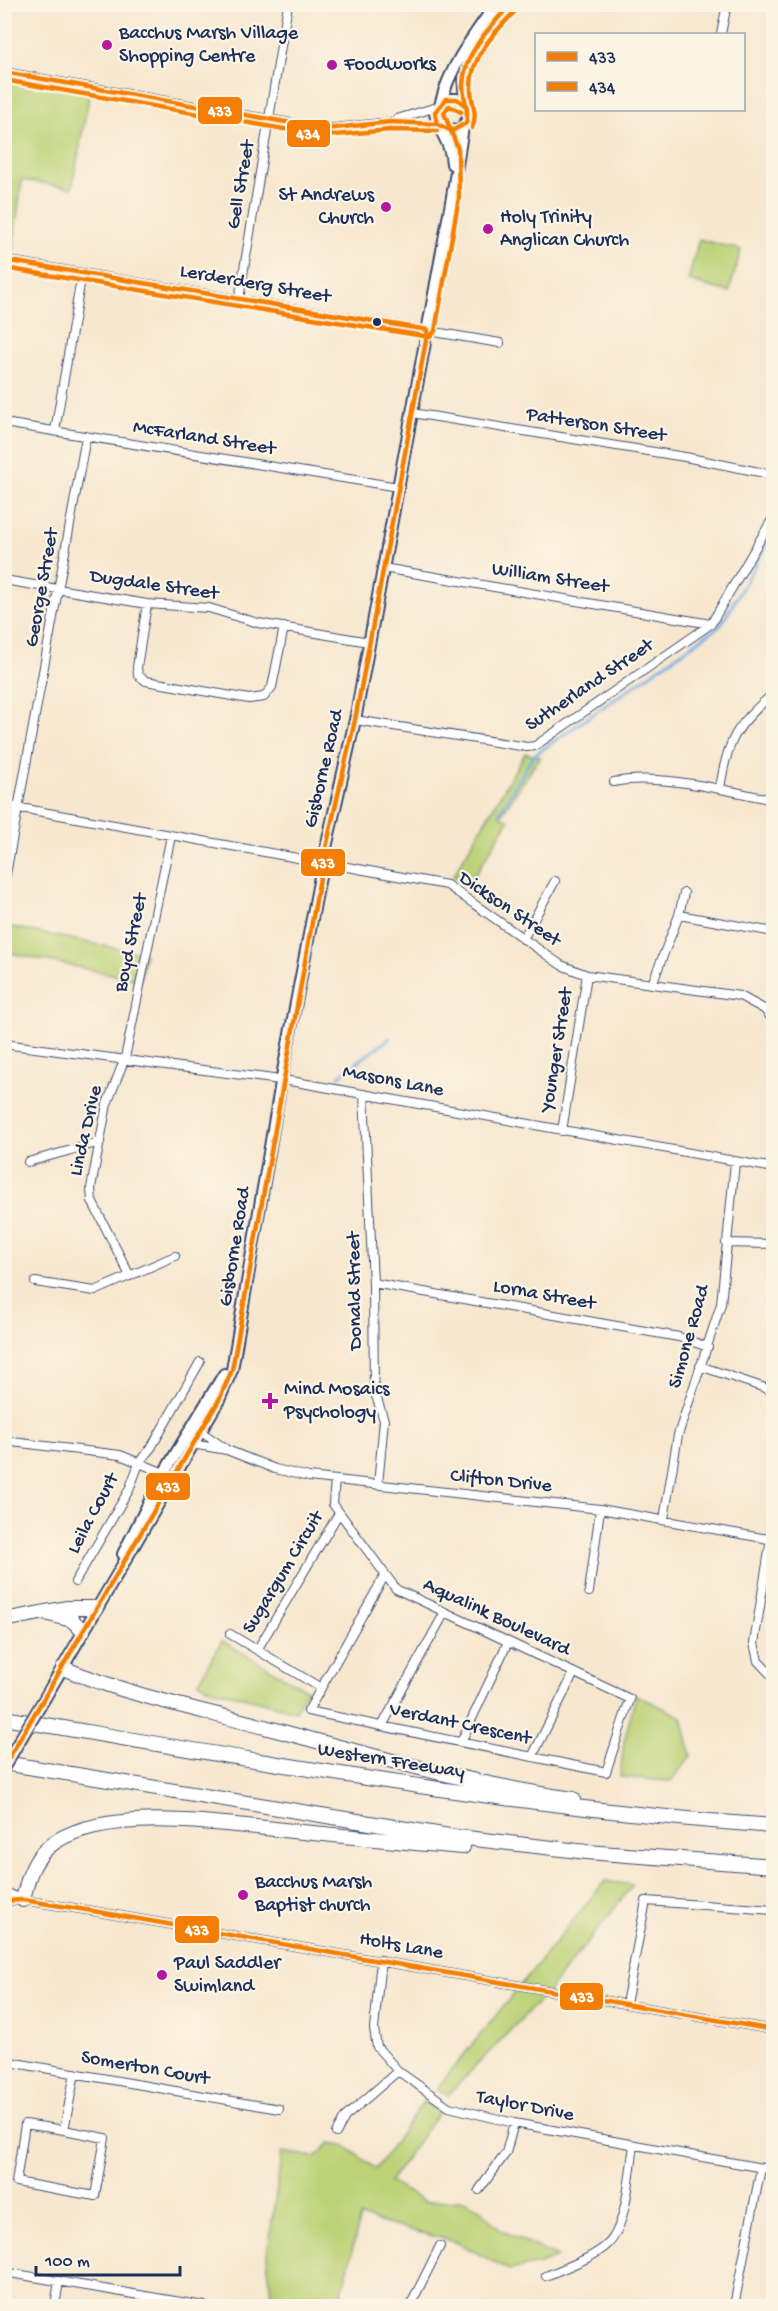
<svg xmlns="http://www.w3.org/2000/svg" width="778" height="2311" viewBox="0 0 778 2311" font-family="'Gochi Hand',sans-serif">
<rect width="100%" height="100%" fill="#fcf5e5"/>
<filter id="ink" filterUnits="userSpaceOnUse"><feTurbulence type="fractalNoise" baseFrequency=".0167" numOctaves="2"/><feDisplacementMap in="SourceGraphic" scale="12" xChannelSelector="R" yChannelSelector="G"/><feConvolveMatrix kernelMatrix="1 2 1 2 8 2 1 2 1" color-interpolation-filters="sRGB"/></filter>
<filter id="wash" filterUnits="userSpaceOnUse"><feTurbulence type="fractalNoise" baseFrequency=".008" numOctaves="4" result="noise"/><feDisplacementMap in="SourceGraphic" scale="24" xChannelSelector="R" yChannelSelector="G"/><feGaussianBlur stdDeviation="1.35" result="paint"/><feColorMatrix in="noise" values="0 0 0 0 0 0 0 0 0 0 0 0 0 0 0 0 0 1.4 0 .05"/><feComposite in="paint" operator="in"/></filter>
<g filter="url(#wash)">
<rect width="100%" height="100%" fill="#f7e7cf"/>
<path fill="#bbd276" stroke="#6b806a" stroke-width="1.5" d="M 5,71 L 91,86 L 72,188 L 22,180 L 12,254 L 5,253 Z
M 699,239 L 741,250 L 729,292 L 688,281 Z
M 525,753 L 540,757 L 500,816 L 509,820 L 468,886 L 453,876 Z
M 7,926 L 145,954 L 140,980 L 5,952 Z
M 222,1641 L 307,1690 L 295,1711 L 206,1687 L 199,1682 Z
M 636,1695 L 682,1717 L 691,1756 L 671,1781 L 620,1777 L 624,1742 Z
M 605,1881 L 633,1885 L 549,1990 L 447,2096 L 437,2088 Z
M 423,2102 L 439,2112 L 389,2182 L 425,2202 L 464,2200 L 478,2207 L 500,2230 L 557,2257 L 540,2264 L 509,2270 L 456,2242 L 360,2217 L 339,2306 L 272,2306 L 267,2256 L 282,2152 L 315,2157 L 330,2143 L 344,2145 L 376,2169 Z"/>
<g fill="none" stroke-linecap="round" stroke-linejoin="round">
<path stroke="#71ade3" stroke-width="3" d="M 499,813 L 533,756 L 721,625 L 774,532
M 339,1076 L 390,1038"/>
</g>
</g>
<g filter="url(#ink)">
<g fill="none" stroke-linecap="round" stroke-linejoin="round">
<defs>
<path id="street" d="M 721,34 L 727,4
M 4,72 L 325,129 L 390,122 L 437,124
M 397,119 L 437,107
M 4,260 L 500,343
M 239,299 L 288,4
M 412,413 L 685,457 L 774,475
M 4,423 L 398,487
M 55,431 L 82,273
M 383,568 L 711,624
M 4,580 L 147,604 L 209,608 L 258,623 L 369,642
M 147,604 L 137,667 L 138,675 L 146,681 L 249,699 L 264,697 L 272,687 L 284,627
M 355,720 L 527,747 L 535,746 L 711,624 L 774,516
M 614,782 C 659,773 728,791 774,800
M 720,789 C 727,740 736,725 774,693
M 4,805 L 447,885 L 561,965 L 587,975 L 740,996 L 764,1009 L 774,1021
M 4,885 L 86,437
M 679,915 L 774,932
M 523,939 L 555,881
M 652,984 L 679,915 L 684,893
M 4,1044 L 296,1082 L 774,1168
M 364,1094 L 373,1283 L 374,1390 L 384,1420 L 378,1485
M 562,1131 L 587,975
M 28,1162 L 100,1142
M 726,1243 L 774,1244
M 130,1276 L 92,1201 L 91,1188 L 107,1104 L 125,1058 L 171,836
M 35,1282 L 95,1291 L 175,1256
M 373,1283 L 679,1337 L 708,1347
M 700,1366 L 768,1389
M 200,1431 L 226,1449
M 4,1441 L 120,1455 L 164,1473
M 192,1444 L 227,1450 L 275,1469 L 309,1477 L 600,1509 L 774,1540
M 335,1480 L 333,1504 L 396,1589 L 630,1699 L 606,1772 L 308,1711 L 385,1575
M 664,1519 L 678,1435 L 721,1304 L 735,1162
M 771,1539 L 754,1643 L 758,1661 L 774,1678
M 75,1582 L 129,1490 L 140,1461 L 151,1448 L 200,1362
M 589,1592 L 600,1509
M 230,1634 L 257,1650
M 321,1688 L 257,1650 L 339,1513
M 382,1726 L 445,1612
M 461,1742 L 508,1642
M 532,1757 L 574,1673
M 4,1891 L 21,1899
M 4,1901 L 23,1900 L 93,1911 L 774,2030
M 381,1960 L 374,2029 L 377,2047 L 398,2071 L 449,2107 L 514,2123 L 774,2170
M 626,2004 L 646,1901 L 774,1910
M 4,2061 L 279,2109
M 64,2130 L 105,2138 L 95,2196 L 16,2182 L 25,2124 L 64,2130 L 75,2073
M 336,2133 L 345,2117 L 398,2071
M 479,2190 L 506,2153 L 514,2123
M 4,2272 L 204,2306
M 546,2276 C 566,2267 592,2259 608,2244 C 627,2226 630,2170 634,2145
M 55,2306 L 59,2281
M 410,2306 L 440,2246
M 734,2306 L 761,2168"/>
<path id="secondary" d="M 441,102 C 450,66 474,35 496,4
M 441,128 L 458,130 C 478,118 461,97 464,79 C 468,50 492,25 511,4
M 452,164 C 451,140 436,129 435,112 L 446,99 L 457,99 L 466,106
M 123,1554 L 164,1473 L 224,1374
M 46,1696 L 219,1400 L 232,1370 L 283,1071 L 323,861 L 355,720 L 452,197 L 463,127"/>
<path id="highway" d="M 49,1614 L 72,1620 L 83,1631
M 4,1620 L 66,1608 L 96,1608
M 63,1668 C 130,1696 202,1710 272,1729 C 372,1756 471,1784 573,1799
M 4,1718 C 260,1761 515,1808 774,1826
M 4,1763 L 449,1836 L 587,1852 L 774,1866
M 23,1900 C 28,1876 34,1856 55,1842 C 112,1804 238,1826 303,1832 C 356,1837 410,1843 463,1847"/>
</defs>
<use href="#street" stroke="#3c4b6f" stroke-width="10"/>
<use href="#secondary" stroke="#3c4b6f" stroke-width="14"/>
<use href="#highway" stroke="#3c4b6f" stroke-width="16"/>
<use href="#street" stroke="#fff" stroke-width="8"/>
<use href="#secondary" stroke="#fff" stroke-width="10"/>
<use href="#highway" stroke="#fff" stroke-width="14"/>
<defs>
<path id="secondary-bridge" d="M 4,1767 L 46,1696"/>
</defs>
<use href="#secondary-bridge" stroke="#3c4b6f" stroke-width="14" stroke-linecap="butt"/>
<use href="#secondary-bridge" stroke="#fff" stroke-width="10"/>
<defs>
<path id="bus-1" d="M 4,72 L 325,129 L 390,122 L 437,124
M 466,106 L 457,99 L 446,99 L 435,112 L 437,124 L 452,131 L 466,123 C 470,110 463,99 463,85 C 464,53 490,27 511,4
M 4,260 L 428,330 L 355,720 L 323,861 L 232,1370 L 219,1400 L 4,1766
M 4,1901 L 23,1900 L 93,1911 L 774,2030"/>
<path id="bus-2" d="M 4,80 L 324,136 L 390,130 L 437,131
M 472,128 C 479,113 470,101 471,86 C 471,55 497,30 517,9
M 4,268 L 430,337 L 435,331 L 459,198 L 458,149 L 444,113 L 449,106 L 461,112"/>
</defs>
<use href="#bus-1" stroke="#fcf5e5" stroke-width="9"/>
<use href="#bus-2" stroke="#fcf5e5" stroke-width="9"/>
<use href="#bus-1" stroke="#f47e05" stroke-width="4.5"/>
<use href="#bus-2" stroke="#f47e05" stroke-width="4.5"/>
</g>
</g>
<g fill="#b5179e" stroke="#fcf5e5" stroke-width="2">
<circle cx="107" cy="45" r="6"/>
<circle cx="332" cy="65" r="6"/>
<circle cx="386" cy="207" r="6"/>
<circle cx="488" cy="229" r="6"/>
<path d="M267 1392h6v6h6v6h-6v6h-6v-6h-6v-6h6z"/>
<circle cx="243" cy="1895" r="6"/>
<circle cx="162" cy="1975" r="6"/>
</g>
<circle fill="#1b2f5e" stroke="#fcf5e5" stroke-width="2" cx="377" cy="322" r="5"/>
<g text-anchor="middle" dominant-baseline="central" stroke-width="4.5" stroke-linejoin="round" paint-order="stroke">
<g font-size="20" fill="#1b2f5e" stroke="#fcf5e5" text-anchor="start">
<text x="119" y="34">Bacchus Marsh Village<tspan x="119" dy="23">Shopping Centre</tspan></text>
<text x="344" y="65">Foodworks</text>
<text x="374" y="196" text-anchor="end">St Andrews<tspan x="374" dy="23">Church</tspan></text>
<text x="500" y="218">Holy Trinity<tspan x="500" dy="23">Anglican Church</tspan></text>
<text x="284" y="1390">Mind Mosaics<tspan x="284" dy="23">Psychology</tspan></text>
<text x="255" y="1883">Bacchus Marsh<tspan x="255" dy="23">Baptist church</tspan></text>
<text x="174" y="1964">Paul Saddler<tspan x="174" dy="23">Swimland</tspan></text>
</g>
<g font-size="20" fill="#1b2f5e" stroke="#fcf5e5">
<text transform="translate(242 185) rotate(-80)">Gell Street</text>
<text transform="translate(255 285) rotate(10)">Lerderderg Street</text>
<text transform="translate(596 426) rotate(9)">Patterson Street</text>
<text transform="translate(204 439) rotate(9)">McFarland Street</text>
<text transform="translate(550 579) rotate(9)">William Street</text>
<text transform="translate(154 586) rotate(8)">Dugdale Street</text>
<text transform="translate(43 588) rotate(-80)">George Street</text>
<text transform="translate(590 686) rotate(-34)">Sutherland Street</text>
<text transform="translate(325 769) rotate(-77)">Gisborne Road</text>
<text transform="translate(509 910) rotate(34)">Dickson Street</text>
<text transform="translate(132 943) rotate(-78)">Boyd Street</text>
<text transform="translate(558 1050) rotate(-81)">Younger Street</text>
<text transform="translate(393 1082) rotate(11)">Masons Lane</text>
<text transform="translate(87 1131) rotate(-77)">Linda Drive</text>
<text transform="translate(236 1247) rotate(-81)">Gisborne Road</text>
<text transform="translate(356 1291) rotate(-91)">Donald Street</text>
<text transform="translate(544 1296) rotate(10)">Lorna Street</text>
<text transform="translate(690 1337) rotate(-74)">Simone Road</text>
<text transform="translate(501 1482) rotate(6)">Clifton Drive</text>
<text transform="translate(94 1514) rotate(-62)">Leila Court</text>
<text transform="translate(284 1573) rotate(-59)">Sugargum Circuit</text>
<text transform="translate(496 1618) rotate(25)">Aqualink Boulevard</text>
<text transform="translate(460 1725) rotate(12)">Verdant Crescent</text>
<text transform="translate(391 1762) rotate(9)">Western Freeway</text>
<text transform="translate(401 1947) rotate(10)">Holts Lane</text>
<text transform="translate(145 2069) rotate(10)">Somerton Court</text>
<text transform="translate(525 2107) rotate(11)">Taylor Drive</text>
</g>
</g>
<g stroke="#fcf5e5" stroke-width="2">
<rect x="197" y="96" width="46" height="29" rx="6" fill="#f47e05"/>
<rect x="286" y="119" width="45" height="29" rx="6" fill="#f47e05"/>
<rect x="300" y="848" width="46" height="29" rx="6" fill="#f47e05"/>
<rect x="145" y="1472" width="46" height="29" rx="6" fill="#f47e05"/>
<rect x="174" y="1915" width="46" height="29" rx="6" fill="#f47e05"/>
<rect x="559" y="1982" width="45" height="29" rx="6" fill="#f47e05"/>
</g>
<g font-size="16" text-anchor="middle" font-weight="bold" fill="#fff">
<text x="220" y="116">433</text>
<text x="308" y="139">434</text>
<text x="323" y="868">433</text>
<text x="168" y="1492">433</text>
<text x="197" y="1935">433</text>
<text x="582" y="2002">433</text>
</g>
<rect width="778" height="2311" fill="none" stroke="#fcf5e5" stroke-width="24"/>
<rect x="535" y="33" width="210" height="78" fill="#fcf5e5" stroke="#a2a6af" stroke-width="1.5"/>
<rect x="547" y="52" width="30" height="9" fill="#f47e05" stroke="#a2a6af" stroke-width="1.5"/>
<text x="589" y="63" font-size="18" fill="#1b2f5e">433</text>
<rect x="547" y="82" width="30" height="9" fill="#f47e05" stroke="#a2a6af" stroke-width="1.5"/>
<text x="589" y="93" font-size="18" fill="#1b2f5e">434</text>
<path d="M36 2266v9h144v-9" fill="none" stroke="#1b2f5e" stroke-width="3"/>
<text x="45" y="2266" font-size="18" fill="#1b2f5e" stroke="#fcf5e5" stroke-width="4.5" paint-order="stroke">100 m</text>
</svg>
